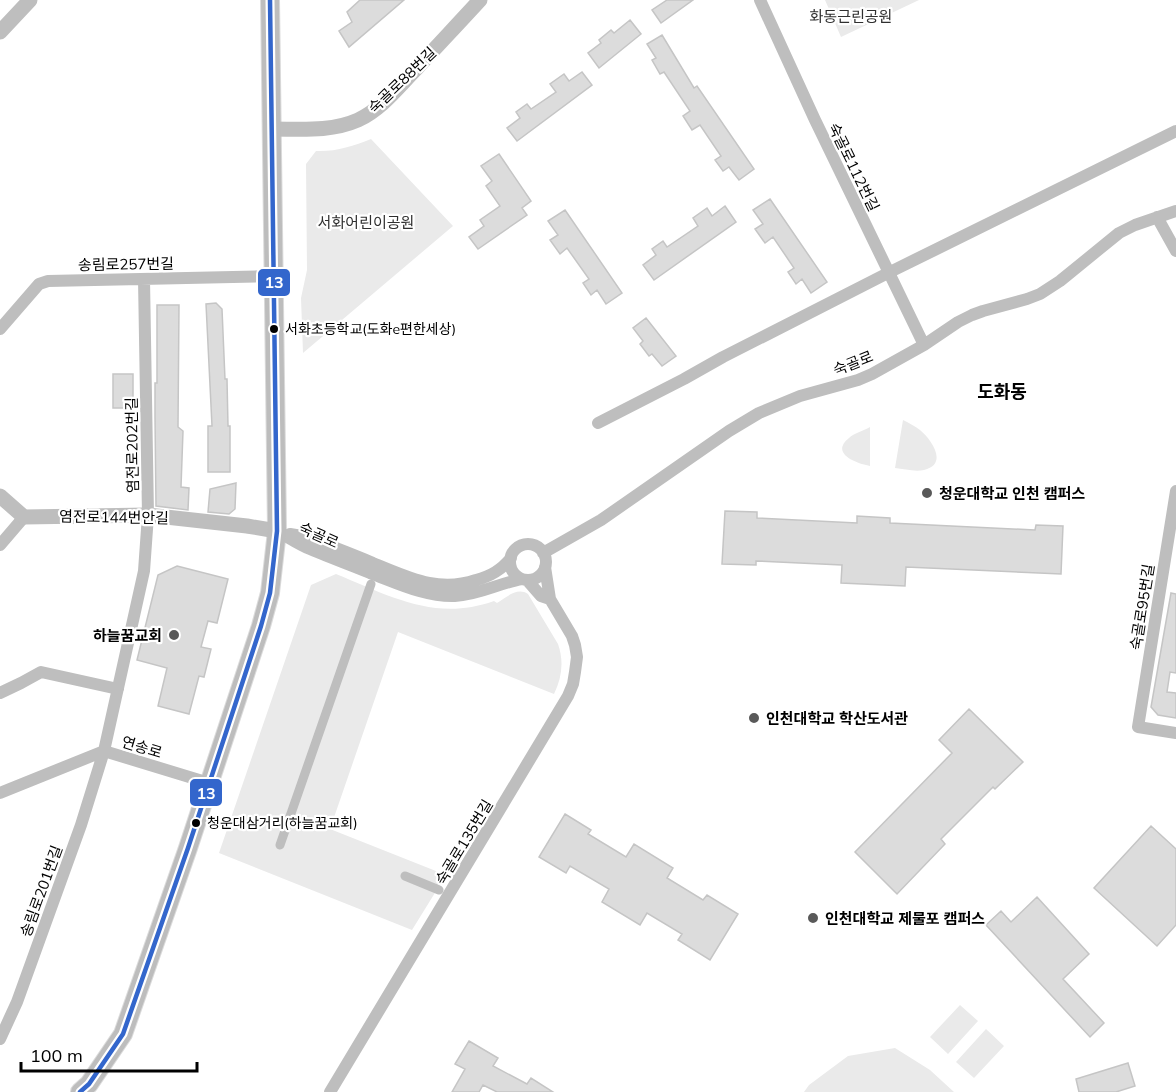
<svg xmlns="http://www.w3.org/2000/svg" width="1176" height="1092" viewBox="0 0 1176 1092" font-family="Mulish,'Noto Sans KR',sans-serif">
<rect width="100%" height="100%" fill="#fff"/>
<path fill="#eaeaea" d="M 825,0 L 919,0 L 841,37 Z
M 371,139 L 453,226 L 303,353 L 301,298 L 307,270 L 306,164 L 316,151 C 335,152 353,146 371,139 Z
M 903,420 C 909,423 915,426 920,430 C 931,439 949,464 924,470 C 915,472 904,469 895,468 Z
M 870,427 L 870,466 C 858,464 829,454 849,438 C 854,433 863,431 870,427 Z
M 336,574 C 390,596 435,622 494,601 L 497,603 C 507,597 517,587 528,594 L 558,644 C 564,661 562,678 554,694 L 398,632 L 330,829 L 446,875 L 412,930 L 219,853 L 311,585 Z
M 960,1005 L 978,1021 L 948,1054 L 930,1037 Z
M 986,1029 L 1004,1046 L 974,1078 L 956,1062 Z
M 895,1048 L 930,1070 L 954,1092 L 804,1092 L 809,1085 L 848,1056 Z"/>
<path fill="#dcdcdc" stroke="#c5c5c5" stroke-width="1.5" d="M 360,0 L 404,0 L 349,47 L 339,31 L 352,22 L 347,12 Z
M 667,0 L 693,0 L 661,23 L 652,10 Z
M 630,20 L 641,34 L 599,68 L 588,53 L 601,43 L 599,40 L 611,30 L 614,33 Z
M 662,35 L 694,88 L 697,86 L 754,169 L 739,180 L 729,167 L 723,171 L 715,160 L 721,156 L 700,125 L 692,130 L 683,116 L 690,111 L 664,72 L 660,74 L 652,60 L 656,58 L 647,44 Z
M 582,72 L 592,85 L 517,141 L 507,128 L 520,118 L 516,112 L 527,104 L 531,109 L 556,92 L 550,84 L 564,74 L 569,81 Z
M 499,154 L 531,201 L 522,208 L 527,215 L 478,249 L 469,237 L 484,226 L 480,220 L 500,206 L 486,186 L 492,181 L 481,166 Z
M 770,199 L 827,282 L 811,293 L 802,279 L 796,284 L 788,272 L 794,268 L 773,237 L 765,243 L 755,229 L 763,224 L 753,210 Z
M 725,206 L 736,222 L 654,280 L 643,265 L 656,255 L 652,249 L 663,241 L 667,247 L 698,226 L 693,218 L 707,208 L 712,216 Z
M 565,210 L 622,293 L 606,304 L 597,290 L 591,295 L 583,283 L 589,279 L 567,248 L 560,254 L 550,240 L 558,235 L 548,221 Z
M 216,303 L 222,309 L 225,379 L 227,379 L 228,426 L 230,426 L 230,472 L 208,472 L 208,426 L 212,426 L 206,304 Z
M 157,305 L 179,305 L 178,427 L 183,431 L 181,487 L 189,488 L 188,510 L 156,506 L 155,417 L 155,383 L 157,383 Z
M 646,318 L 676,356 L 662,366 L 652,354 L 649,356 L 640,344 L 643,341 L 633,328 Z
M 113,374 L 133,374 L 133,399 L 123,408 L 113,408 Z
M 236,483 L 235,509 L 229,514 L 208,512 L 210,489 Z
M 725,511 L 757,512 L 757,518 L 857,523 L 857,516 L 890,518 L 890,523 L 1035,530 L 1036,525 L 1063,526 L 1061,574 L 906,567 L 905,586 L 841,583 L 842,565 L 756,561 L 756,565 L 722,564 Z
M 177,566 L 228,579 L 217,623 L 208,621 L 201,647 L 211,649 L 204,677 L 199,676 L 189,714 L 158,706 L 167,668 L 137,660 L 158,575 Z
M 1171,593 L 1176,594 L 1176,673 L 1170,672 L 1167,692 L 1176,693 L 1176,718 L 1158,715 L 1151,707 Z
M 969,709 L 1023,762 L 995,789 L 993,787 L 941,839 L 945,844 L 897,894 L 855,852 L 952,753 L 939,740 Z
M 565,814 L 591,830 L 588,834 L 626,857 L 634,844 L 673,868 L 667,878 L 703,900 L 707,895 L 738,914 L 710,960 L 678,940 L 682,934 L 647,913 L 640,925 L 602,902 L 609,889 L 570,866 L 566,873 L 539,857 Z
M 1151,826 L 1176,849 L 1176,925 L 1157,946 L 1094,888 Z
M 1037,897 L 1089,954 L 1063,979 L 1104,1023 L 1090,1037 L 986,925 L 1001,911 L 1011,922 Z
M 469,1041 L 498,1058 L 493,1066 L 527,1084 L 531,1078 L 553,1092 L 497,1092 L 483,1085 L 479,1092 L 452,1092 L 465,1069 L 455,1064 Z
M 1128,1063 L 1135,1086 L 1116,1092 L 1079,1092 L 1076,1079 Z"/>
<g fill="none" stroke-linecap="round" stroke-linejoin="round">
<defs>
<path id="primary" d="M 80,1092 L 89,1084 L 123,1034 L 188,848 L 261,626 L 270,593 L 277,531 L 270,0"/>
</defs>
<use href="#primary" stroke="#dbdbdb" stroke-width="20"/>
<path stroke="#bebebe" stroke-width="9" d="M 280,845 L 371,584
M 405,876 L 439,890"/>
<path stroke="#bebebe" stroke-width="12" d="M 760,0 L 815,120 L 924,345
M 1157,217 L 1176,251
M 0,329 L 39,284 L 48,281 L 273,276
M 598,423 L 684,379 L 723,357 L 888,273 L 1176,131
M 1176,491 L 1138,727 L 1176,733
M 277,531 C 288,537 298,544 310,549 C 329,557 350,565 370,573 C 397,583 425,597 455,596 C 479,595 499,583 522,579
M 290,534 L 308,537 C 330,546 352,554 373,563 C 408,577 438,593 476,580 C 491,576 501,570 511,558
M510 562a18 18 0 1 1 36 0a18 18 0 1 1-36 0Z
M 0,545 L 24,517
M 543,553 L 601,520 L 729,431 L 759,413 L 800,396 L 858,380 L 872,374 L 924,345 L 958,322 L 972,315 L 983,311 L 1027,299 L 1040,294 L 1060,281 L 1119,233 L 1135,225 L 1176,211
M 527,580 L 541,596 L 550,599
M 0,693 L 21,683 L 41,672 L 118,689
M 0,793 L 104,751 L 209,783
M 0,1039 L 17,1002 L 81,825 L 104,751 L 144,571 L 148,515 L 144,279
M 330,1092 L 568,696 L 573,684 L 575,672 L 577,657 L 575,645 L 572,636 L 550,599 L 545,567"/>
<path stroke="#bebebe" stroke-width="15" d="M 0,32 L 30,0
M 272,129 C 301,129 331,132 358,120 C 382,109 399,86 417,68 C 438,45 459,23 480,0
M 0,496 L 24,517 L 148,515 L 247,526 L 277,531"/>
<use href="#primary" stroke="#bdbdbd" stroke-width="18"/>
<defs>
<path id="bus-1" d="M 80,1092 L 89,1084 L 123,1034 L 188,848 L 261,626 L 270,593 L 277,531 L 270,0"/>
</defs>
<use href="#bus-1" stroke="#fff" stroke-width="9"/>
<use href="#bus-1" stroke="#36c" stroke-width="4.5"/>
</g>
<g fill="#000" stroke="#fff" stroke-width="2">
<circle cx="274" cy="329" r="5"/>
<circle cx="196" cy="823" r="5"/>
</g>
<g fill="#595959" stroke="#fff" stroke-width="2">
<circle cx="927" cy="493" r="6"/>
<circle cx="174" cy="635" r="6"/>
<circle cx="754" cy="718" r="6"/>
<circle cx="813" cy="918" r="6"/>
</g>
<g text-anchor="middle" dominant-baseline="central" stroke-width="4.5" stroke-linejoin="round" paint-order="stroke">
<g font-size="14" fill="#000" stroke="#fff" text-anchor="start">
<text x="285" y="329">서화초등학교(도화e편한세상)</text>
<text x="207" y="823">청운대삼거리(하늘꿈교회)</text>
</g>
<g font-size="15" fill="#2f2f2f" stroke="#fff">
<text x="851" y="16">화동근린공원</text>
<text x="366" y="222">서화어린이공원</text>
</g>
<g font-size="15" fill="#000" stroke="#fff">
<text transform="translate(402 80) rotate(-44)">숙골로88번길</text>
<text transform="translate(854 167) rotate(64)">숙골로112번길</text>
<text transform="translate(126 264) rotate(-1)">송림로257번길</text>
<text transform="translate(853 363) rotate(-22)">숙골로</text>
<text transform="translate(132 445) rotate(-91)">염전로202번길</text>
<text transform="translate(114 517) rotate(1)">염전로144번안길</text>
<text transform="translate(319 535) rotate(24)">숙골로</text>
<text transform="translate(1142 607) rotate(-81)">숙골로95번길</text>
<text transform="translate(142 747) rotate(17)">연송로</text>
<text transform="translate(464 842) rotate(-59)">숙골로135번길</text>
<text transform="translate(41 891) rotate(-70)">송림로201번길</text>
</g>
<g font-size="15" font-weight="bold" fill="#000" stroke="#fff" text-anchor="start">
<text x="939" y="493">청운대학교 인천 캠퍼스</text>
<text x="162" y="635" text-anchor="end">하늘꿈교회</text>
<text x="766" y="718">인천대학교 학산도서관</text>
<text x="825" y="918">인천대학교 제물포 캠퍼스</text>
</g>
<g font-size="18" font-weight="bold" fill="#000" stroke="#fff">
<text x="1002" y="391">도화동</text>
</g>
</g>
<g stroke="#fff" stroke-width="2">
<rect x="257" y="268" width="34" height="29" rx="6" fill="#36c"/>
<rect x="189" y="778" width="34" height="29" rx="6" fill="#36c"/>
</g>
<g font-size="16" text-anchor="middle" font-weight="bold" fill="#fff">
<text x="274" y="288">13</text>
<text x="206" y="799">13</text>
</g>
<path d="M21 1062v9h176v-9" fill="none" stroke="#000000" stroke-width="3"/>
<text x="30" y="1062" font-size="18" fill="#000000" stroke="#ffffff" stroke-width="4.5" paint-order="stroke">100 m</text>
</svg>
